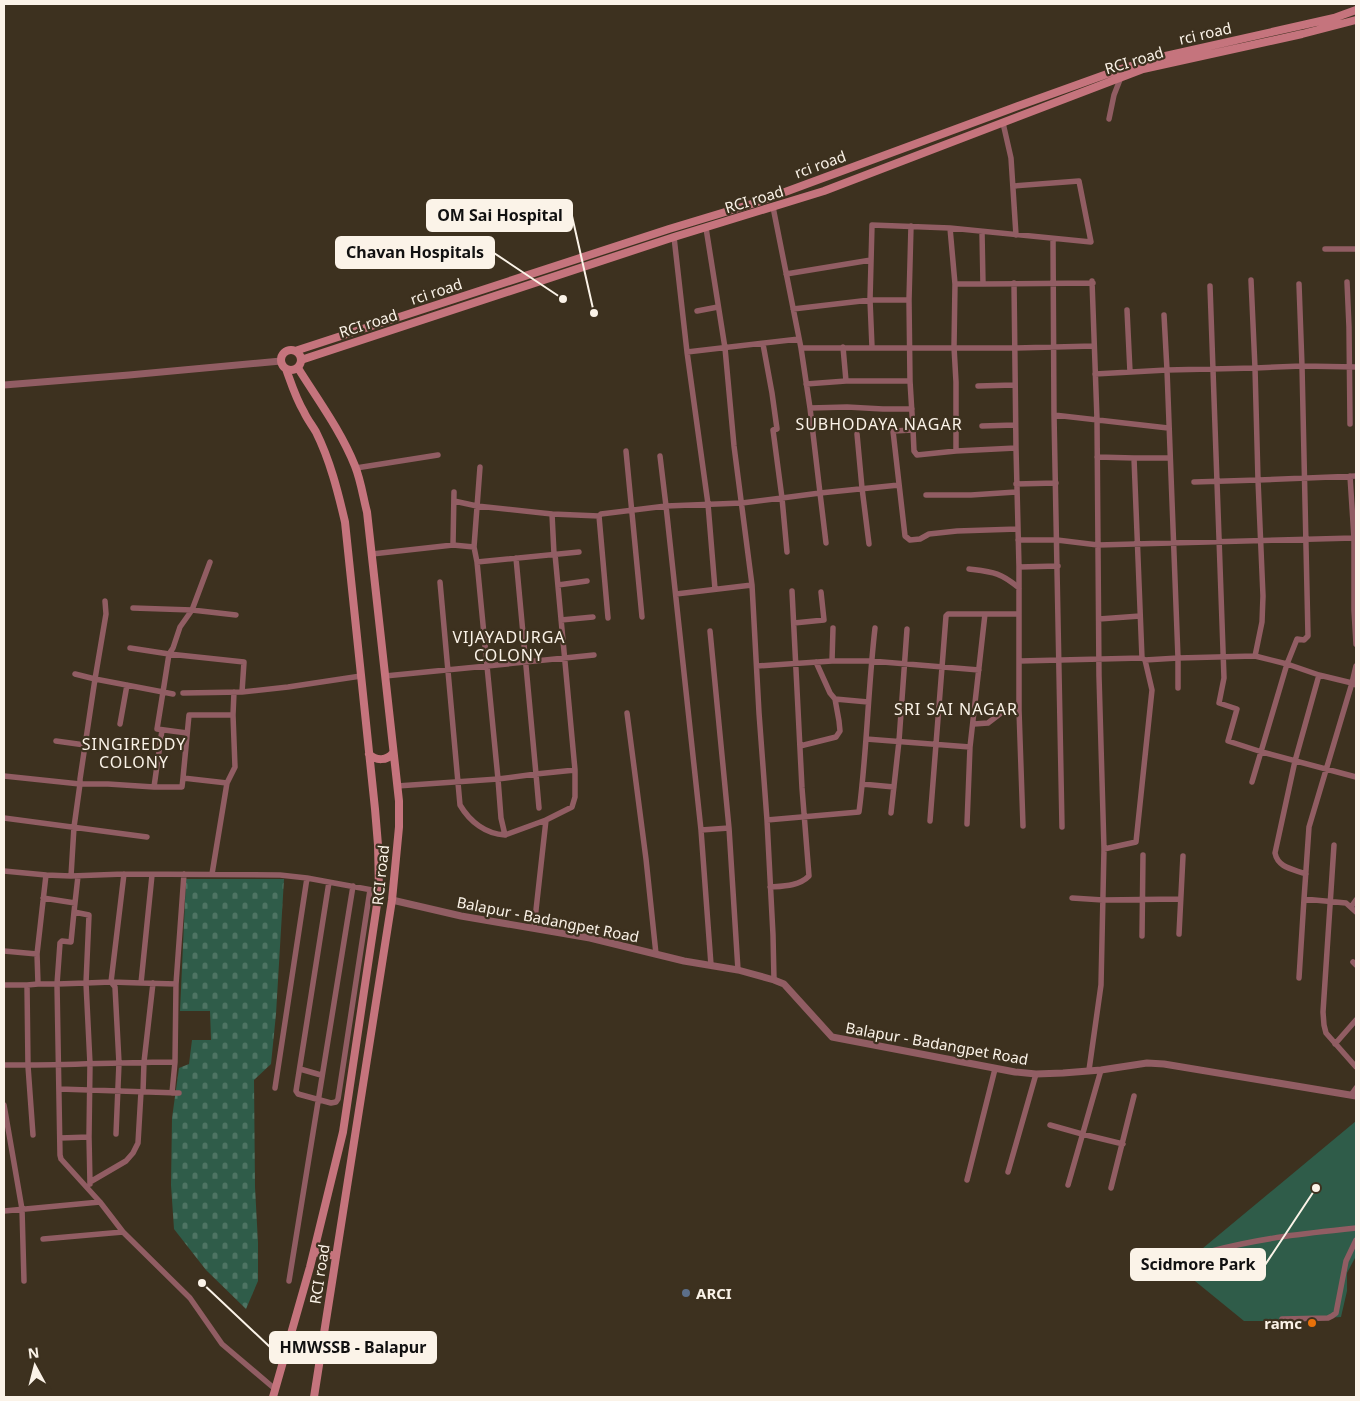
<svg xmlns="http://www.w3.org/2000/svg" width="1360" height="1401" viewBox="0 0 1360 1401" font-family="'Noto Sans',sans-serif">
<defs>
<pattern id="cemetery-stones" width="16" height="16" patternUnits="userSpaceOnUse" patternTransform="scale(1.25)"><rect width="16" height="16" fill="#2f5c49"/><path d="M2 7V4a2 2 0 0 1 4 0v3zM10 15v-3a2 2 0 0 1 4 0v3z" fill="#4e7463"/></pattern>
</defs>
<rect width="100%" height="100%" fill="#3d311f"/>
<path fill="#2f5c49" d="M 1356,1121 L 1356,1256 L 1347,1273 L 1347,1291 L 1341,1317 L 1283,1321 L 1244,1321 L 1179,1268 Z"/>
<path fill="url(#cemetery-stones)" d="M 186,879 L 284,879 L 276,1014 L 271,1064 L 254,1080 L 255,1187 L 258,1243 L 258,1281 L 246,1309 L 206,1270 L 174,1229 L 171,1185 L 172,1118 L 179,1068 L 189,1064 L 192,1040 L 211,1040 L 210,1011 L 180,1011 Z"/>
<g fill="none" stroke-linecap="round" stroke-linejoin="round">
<path stroke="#915d63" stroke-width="5.5" d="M 1109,119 L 1114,95 L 1121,77
M 1003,123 L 1011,158 L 1016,235
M 773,207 L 801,348 L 1014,348 L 1094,346
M 706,228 L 725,348 L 734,446 L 752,585 L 759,713 L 767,820 L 773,935 L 774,980
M 950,228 L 955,284 L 954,347 L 956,382 L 956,451
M 674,237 L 687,352 L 708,504 L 715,589
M 1053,239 L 1054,415 L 1062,827
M 1325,249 L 1356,249
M 786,274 L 871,260
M 1251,280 L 1255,368 L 1302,366 L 1308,636 L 1304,640 L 1297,639 L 1287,664 L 1252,782
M 1347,282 L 1349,327 L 1350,424
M 1014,283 L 1016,448
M 955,284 L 983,284 L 982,232
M 983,284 L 1093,283
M 1299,284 L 1302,366 L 1356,367
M 1210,286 L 1224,678 L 1219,703 L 1237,709 L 1228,741 L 1262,752 L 1356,777
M 909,300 L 910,381 L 913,430 L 893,431 L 905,536 L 910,540 L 920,539 L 929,534 L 957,531 L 1018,529
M 793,309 L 870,300 L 909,300 L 911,226
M 1127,310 L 1130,372
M 697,311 L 718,307
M 1164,315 L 1167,370 L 1178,658 L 1255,656 L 1287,664 L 1319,675 L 1352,683 L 1356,666
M 843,347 L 846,381
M 872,347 L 870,300 L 872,225 L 950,228 L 1091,242 L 1079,181 L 1014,186
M 801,348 L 810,408 L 820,493 L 899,485
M 687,352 L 799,339
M 1095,374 L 1167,370 L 1255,368 L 1258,480 L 1194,482
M 806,384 L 846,381 L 910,381
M 978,386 L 1014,385
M 810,408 L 847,407 L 883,409 L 912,409
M 1054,415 L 1168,428
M 982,426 L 1015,425
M 913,430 L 914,451 L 917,455 L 956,451 L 1016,448 L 1019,567 L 1019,710 L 1023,826
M 857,434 L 862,488 L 869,544
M 626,451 L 642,617
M 1097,457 L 1134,458
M 356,468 L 438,455
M 1016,484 L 1056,483
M 926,495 L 971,495 L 1016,492
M 454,501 L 477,506 L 552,514 L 554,554
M 552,514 L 599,516
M 1356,538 L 1354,538 L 1354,610 L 1356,644
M 1018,540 L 1057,540 L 1098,545 L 1354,538 L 1350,476
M 474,547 L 480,467
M 787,552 L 782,498 L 820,493 L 826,543
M 372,554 L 453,545 L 454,492
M 516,558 L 536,774 L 575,770 L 555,554
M 477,562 L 579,552
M 1019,567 L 1058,566
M 969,569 C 993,572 1000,572 1019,588
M 440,582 L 460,805 C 470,822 486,834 505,835
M 558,585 L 587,581
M 676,594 L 752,585
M 133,608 L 192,610 L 236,615
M 608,618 L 599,516 L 601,514 L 666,506 L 660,456
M 1099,619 L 1140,616
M 561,620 L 593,617
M 794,623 L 824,620 L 821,592
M 710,631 L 729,828 L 738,970
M 130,648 L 169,654 L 173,648 L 180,627 L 192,610 L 210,562
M 1255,656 L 1262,622 L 1263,596 L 1258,480 L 1356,476
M 1145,660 L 1178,658 L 1178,688
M 832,661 L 833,628
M 1020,661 L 1142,658
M 757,666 L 832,661 L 871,661 L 979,670
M 75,674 L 95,679 L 106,614 L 105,601
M 385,676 L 487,666 L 477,562 L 474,547 L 453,545
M 183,693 L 242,692 L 288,687 L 361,676
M 173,694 L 163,692 L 169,654 L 244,662 L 242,692
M 835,699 L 868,702
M 627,713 L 646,859 L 656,954
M 120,724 L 127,685
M 974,724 L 988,723 L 1005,710 L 1019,710
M 866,739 L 970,747
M 56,741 L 85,745
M 800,746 L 836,737 L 840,731 L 839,721 L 835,699 L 830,693 L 816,662
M 4,776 L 80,784 L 80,779 L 95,679 L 163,692 L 157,729 L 187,733
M 227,783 L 235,767 L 233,715
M 862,784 L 894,787
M 397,786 L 498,779 L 501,818 L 505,835 L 546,820
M 154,787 L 182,787 L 183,778
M 539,808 L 536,774 L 498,779 L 487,666 L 594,655
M 891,813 L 899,741 L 907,629
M 4,818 L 147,837
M 767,820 L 859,812 C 867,751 868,689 875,628
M 930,821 L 946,616 L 948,614 L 1019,614
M 967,824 L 970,747 L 985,614
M 701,830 L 729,828
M 1334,845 L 1323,1012 L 1324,1025 L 1326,1033 L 1356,1067
M 1104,849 L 1136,842 L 1152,690 L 1145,660 L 1142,658 L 1134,458 L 1170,458
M 4,871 L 46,875 L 71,876 L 124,874 L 280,875 L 307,878 L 372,890
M 212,874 L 227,783 L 183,778 L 189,715 L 233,715 L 234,692
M 1306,874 C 1293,869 1278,868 1275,853 L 1295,761 L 1319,675
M 71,876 L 74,827 L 80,784 L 108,784 L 154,787 L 162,730
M 329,882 L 296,1091 L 298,1094 L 331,1103 L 336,1102 L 338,1099 L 370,890
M 770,887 C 784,886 799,886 809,876 L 802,788 L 792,591
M 43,898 L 75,903 L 74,912 L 89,915 L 86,983 L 111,982 L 124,874
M 1072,898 L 1103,900 L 1180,899
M 1304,899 L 1346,903 L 1356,912
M 75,903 L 78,876
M 1351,907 L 1356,900
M 534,928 L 546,820 L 572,807 L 575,797 L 575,770
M 1179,934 L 1183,856
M 1142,936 L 1143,855
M 4,951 L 37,954 L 38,984 L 27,985 L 28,1066 L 33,1135
M 37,954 L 46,875
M 1353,962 L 1356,965
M 711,965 L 701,830 L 666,506 L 742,503 L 782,498 L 773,430 L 777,429 L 772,393 L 763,344
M 1299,978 L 1304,899 L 1309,827 L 1352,683 L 1356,685
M 141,983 L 176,984 L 175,1062 L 172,1093
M 38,984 L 57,984 L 60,943 L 62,941 L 71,942 L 74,912
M 176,984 L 184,874
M 4,985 L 27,985
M 1335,1044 L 1356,1020
M 4,1065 C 61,1066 118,1062 175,1062
M 300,1069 L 321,1075
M 1089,1070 L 1101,985 L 1104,849 L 1099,676 L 1097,419 L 1092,281
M 275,1088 L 307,878
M 59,1089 L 179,1093
M 143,1092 L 144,1062 L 153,983
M 1351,1095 L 1356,1088
M 4,1105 L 22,1209 L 24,1281
M 1050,1125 L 1082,1134 L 1123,1144
M 116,1134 L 119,1063 L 115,987 L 111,982 L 141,983 L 152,875
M 89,1137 L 90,1184
M 60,1138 L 89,1137 L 90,1064 L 86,983 L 57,984 L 60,1155 L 61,1159 L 100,1202 L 123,1232 L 190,1298 L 222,1344 L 275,1389
M 1008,1172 L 1036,1074
M 967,1180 L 995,1069
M 90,1182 L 126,1161 L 133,1153 L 138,1143 L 141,1092
M 1068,1185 L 1101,1070
M 1111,1188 L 1134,1096
M 4,1211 L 100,1202
M 43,1239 L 123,1232
M 1173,1268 C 1189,1275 1198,1255 1212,1251 C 1260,1238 1308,1233 1356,1228
M 289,1281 L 353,886
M 1282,1319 L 1328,1318 L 1332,1316 L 1336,1313 L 1346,1261 L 1356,1240"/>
<path stroke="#915d63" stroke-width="7" d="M 4,385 L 129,375 L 281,361
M 392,900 L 461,916 L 590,938 L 684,961 L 738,970 L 774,980 L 784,984 L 832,1037 L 1015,1072 L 1036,1074 L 1063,1073 L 1101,1070 L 1147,1063 L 1164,1064 L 1356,1096"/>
<path stroke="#c5747d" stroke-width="8" d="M281 360a10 10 0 1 1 20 0a10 10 0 1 1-20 0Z
M 295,351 L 669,229 L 755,203 L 1010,109 L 1121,69 L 1161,57 L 1334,18 L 1356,10
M 301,360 L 674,237 L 824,191 L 1143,69 L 1302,34 L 1356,20
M 298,368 C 318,400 341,431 355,466 C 361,481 363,497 367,512 L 399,801 L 399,827 L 392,900 L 314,1397
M 369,754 C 376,761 387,761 393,753
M 314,1252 L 336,1256
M 273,1397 L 310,1267 L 343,1132 L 379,891 L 378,845 L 375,809 L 345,522 C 338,492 330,460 316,432 C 312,425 307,419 304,412 C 296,399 291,383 286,369"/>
</g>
<circle fill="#5c6f8a" stroke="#3d311f" stroke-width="2" cx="686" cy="1293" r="5"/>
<circle fill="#e8710a" stroke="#3d311f" stroke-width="2" cx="1312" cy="1323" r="5"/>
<g text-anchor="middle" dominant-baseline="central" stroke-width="4.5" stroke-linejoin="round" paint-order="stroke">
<g font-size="15" fill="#fbf3e8" stroke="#3d311f">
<text transform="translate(1205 33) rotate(-13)">rci road</text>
<text transform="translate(1134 60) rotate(-17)">RCI road</text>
<text transform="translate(820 164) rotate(-20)">rci road</text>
<text transform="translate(754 199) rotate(-17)">RCI road</text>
<text transform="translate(436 291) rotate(-18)">rci road</text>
<text transform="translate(368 323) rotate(-18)">RCI road</text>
<text transform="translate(380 875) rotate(-84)">RCI road</text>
<text transform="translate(548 919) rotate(11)">Balapur - Badangpet Road</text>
<text transform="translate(937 1043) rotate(10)">Balapur - Badangpet Road</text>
<text transform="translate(319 1274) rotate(-81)">RCI road</text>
</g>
<g font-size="15" font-weight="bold" fill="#fbf3e8" stroke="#3d311f" text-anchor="start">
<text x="696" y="1293">ARCI</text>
<text x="1302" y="1323" text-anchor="end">ramc</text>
</g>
<g font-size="16" letter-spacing="1" fill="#fbf3e8" stroke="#3d311f">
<text x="879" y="424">SUBHODAYA NAGAR</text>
<text x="509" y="637">VIJAYADURGA<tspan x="509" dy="18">COLONY</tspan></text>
<text x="956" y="709">SRI SAI NAGAR</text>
<text x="134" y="744">SINGIREDDY<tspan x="134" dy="18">COLONY</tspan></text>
</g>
</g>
<path fill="none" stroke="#fbf3e8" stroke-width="2" d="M594 313L572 216M563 299L494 253M1316 1188L1265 1265M202 1283L270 1347"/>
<g fill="#fbf3e8" stroke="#3d311f" stroke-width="2">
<circle cx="594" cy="313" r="5"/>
<circle cx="563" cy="299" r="5"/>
<circle cx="1316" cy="1188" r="5"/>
<circle cx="202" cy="1283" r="5"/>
</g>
<g fill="#fbf3e8" stroke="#fbf3e8" stroke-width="2">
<rect x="427" y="200" width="145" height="31" rx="5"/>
<rect x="336" y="237" width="158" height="31" rx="5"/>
<rect x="1131" y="1249" width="134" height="31" rx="5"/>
<rect x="270" y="1332" width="166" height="31" rx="5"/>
</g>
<g font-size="16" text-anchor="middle" font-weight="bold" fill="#111">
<text x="500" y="221">OM Sai Hospital</text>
<text x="415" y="258">Chavan Hospitals</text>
<text x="1198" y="1270">Scidmore Park</text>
<text x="353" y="1353">HMWSSB - Balapur</text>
</g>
<rect width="1360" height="1401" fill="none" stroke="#fbf3e8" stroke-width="10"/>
<g transform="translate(35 1366) rotate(353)" stroke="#3d311f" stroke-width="4" paint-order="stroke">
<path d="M0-4L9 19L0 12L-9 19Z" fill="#fbf3e8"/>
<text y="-8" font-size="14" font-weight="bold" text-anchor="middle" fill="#fbf3e8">N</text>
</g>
</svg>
